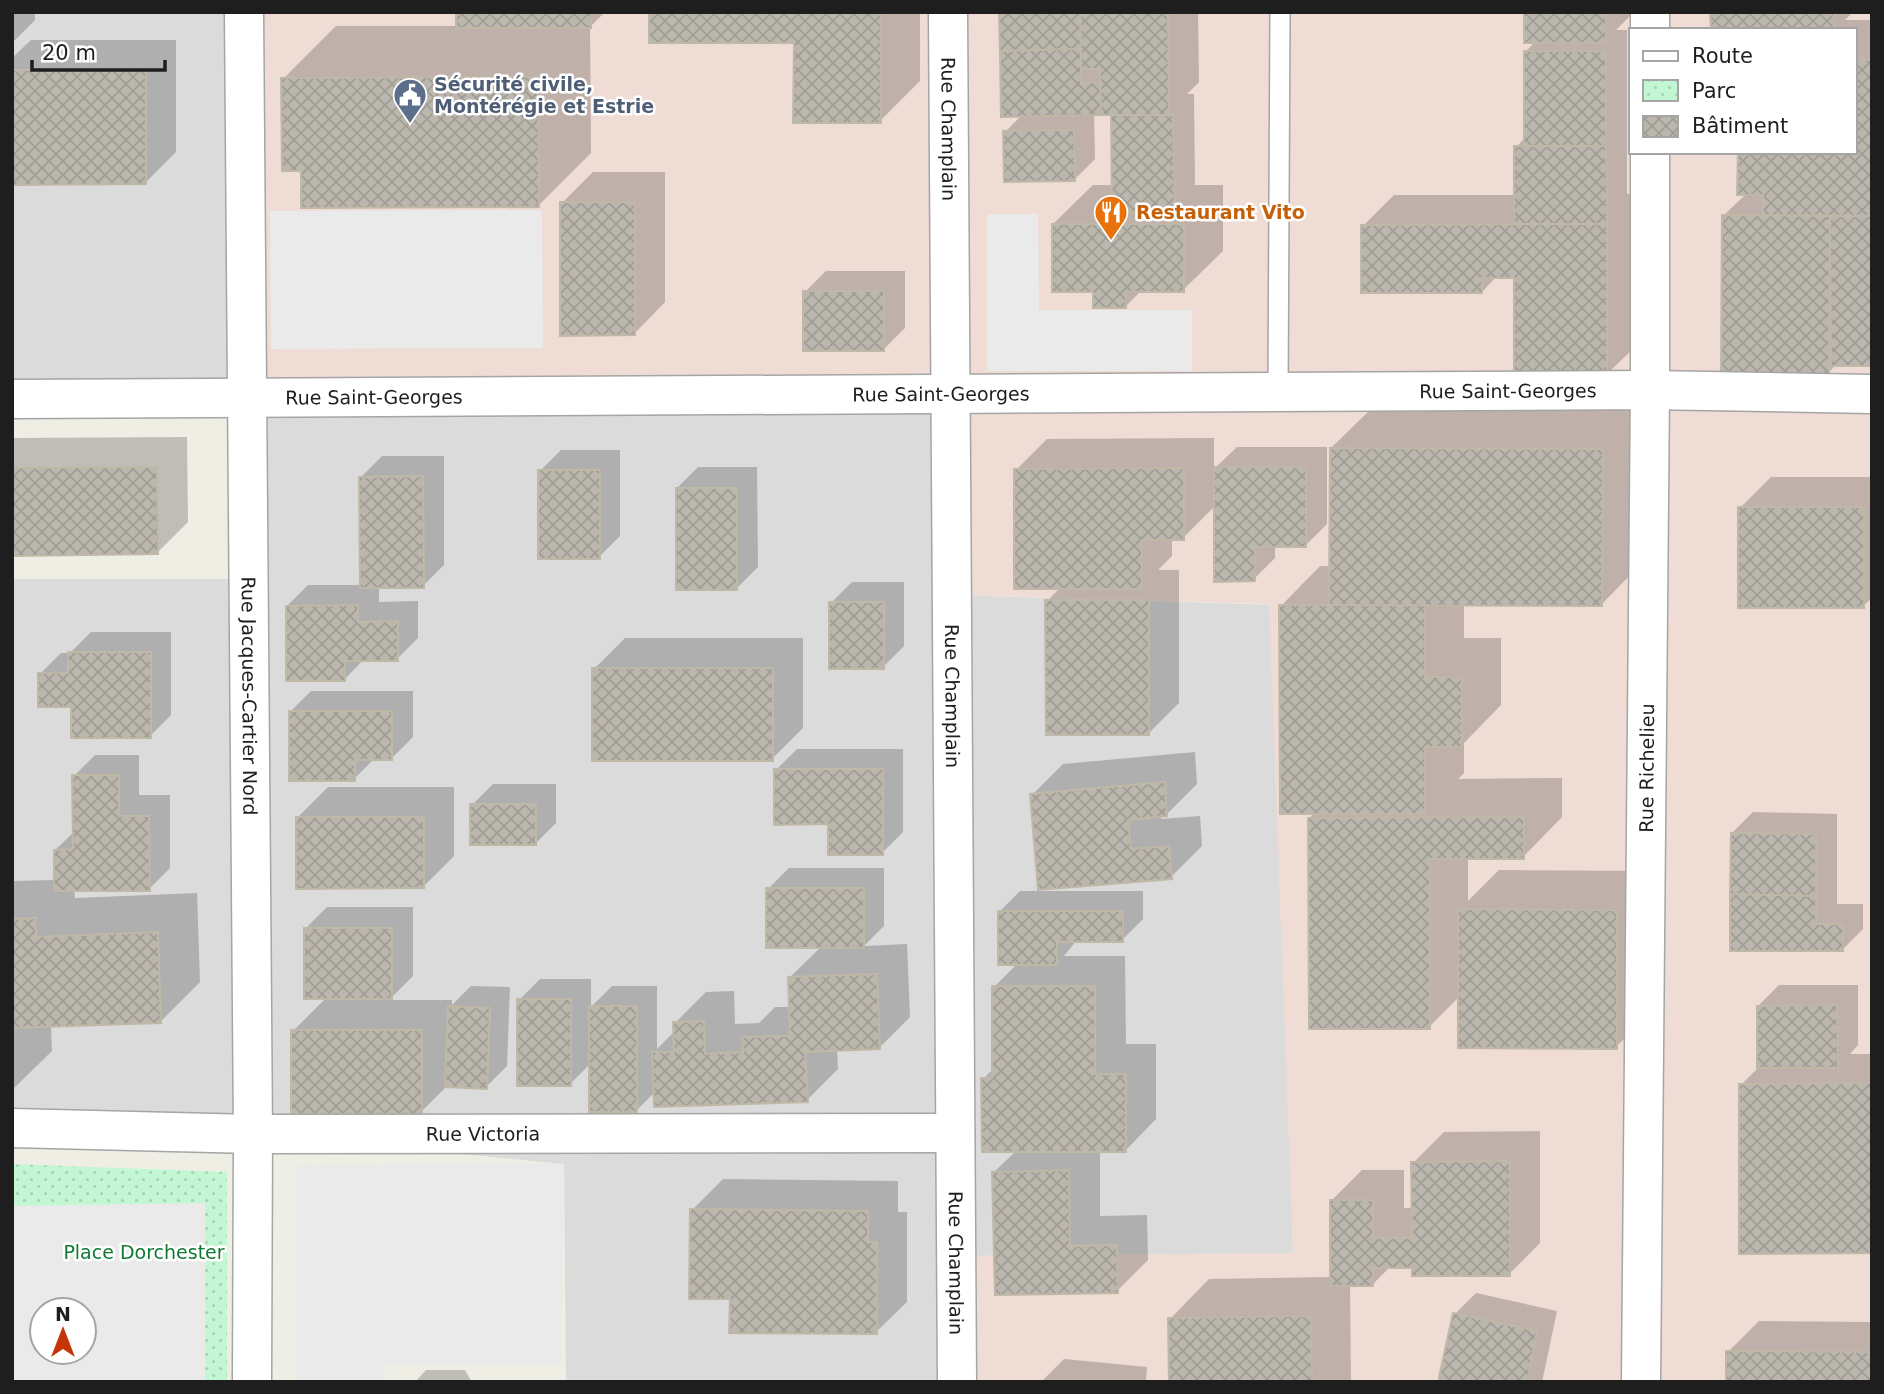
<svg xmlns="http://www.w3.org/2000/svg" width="1884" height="1394" viewBox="0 0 1884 1394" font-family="'DejaVu Sans',sans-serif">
<defs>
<pattern id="park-dots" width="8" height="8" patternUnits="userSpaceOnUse" patternTransform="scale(1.75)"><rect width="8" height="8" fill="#c3f7d4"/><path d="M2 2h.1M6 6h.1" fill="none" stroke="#a7d3b6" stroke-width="1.8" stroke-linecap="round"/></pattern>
<pattern id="building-cross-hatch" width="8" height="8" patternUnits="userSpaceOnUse" patternTransform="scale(1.75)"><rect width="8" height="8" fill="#bbb7ae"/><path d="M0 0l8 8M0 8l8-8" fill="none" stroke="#a09d95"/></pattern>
</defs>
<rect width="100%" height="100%" fill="#efeee4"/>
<path fill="#dcdbdb" d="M 12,12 L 244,12 L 950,394 L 952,595 L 1279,605 L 1293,1253 L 956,1256 L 957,1382 L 566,1382 L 564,1164 L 253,1134 L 12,1128 L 12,579 L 248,579 L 247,398 L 12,399 Z"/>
<path fill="#efdcd4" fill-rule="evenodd" d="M 244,12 L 1872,12 L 1872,1382 L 956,1382 L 956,1256 L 1293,1253 L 1269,604 L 952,595 L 950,395 L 247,398 ZM 1630,30 L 1854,30 L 1854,152 L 1630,152 Z"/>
<path fill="url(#park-dots)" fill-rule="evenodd" d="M 12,1164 L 227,1172 L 227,1382 L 12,1382 ZM 42,1310 L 84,1310 L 84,1352 L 42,1352 Z"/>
<path fill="#eaeaea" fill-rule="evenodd" d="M 542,210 L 543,348 L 271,349 L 270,211 Z
M 987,214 L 1038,214 L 1039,310 L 1192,310 L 1192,371 L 987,371 Z
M 564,1164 L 561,1365 L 385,1364 L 384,1382 L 295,1382 L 295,1165 Z
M 205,1203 L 205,1382 L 12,1382 L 12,1206 ZM 42,1310 L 84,1310 L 84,1352 L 42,1352 Z"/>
<path fill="#0003" d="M 12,12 L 35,12 L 35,20 L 12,43 Z
M 458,12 L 605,12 L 590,27 L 591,153 L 538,206 L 302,169 L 283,79 L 336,26 L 458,26 Z
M 651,12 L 920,12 L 920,81 L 880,121 L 796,42 Z
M 1001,12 L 1198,12 L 1199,82 L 1187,94 L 1194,94 L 1195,185 L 1223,185 L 1223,251 L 1183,290 L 1142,290 L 1126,306 L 1095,290 L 1053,224 L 1093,185 L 1113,185 L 1115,113 L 1102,111 L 1094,114 L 1095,159 L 1074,180 L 1005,132 L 1022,115 Z
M 1526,12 L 1634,12 L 1616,30 L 1627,30 L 1627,194 L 1637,194 L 1637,345 L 1606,375 L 1516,276 L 1497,276 L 1482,292 L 1363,226 L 1394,195 L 1516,195 L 1516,147 L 1526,137 L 1526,51 L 1536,41 Z
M 1712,12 L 1853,12 L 1845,20 L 1872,20 L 1872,364 L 1837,364 L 1829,372 L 1723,216 L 1746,194 L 1854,152 L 1854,30 L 1712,30 Z
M 31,40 L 176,40 L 176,152 L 146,182 L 12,183 L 12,58 Z
M 593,172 L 665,172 L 665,302 L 635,333 L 562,203 Z
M 826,271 L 905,271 L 905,328 L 884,349 L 805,292 Z
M 1371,409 L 1642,410 L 1641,564 L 1602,604 L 1464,604 L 1464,638 L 1501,638 L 1501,705 L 1464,743 L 1464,773 L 1458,779 L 1562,778 L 1562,817 L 1523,857 L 1468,857 L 1468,901 L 1499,870 L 1656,871 L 1656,1007 L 1616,1047 L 1460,996 L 1429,1027 L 1309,819 L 1315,812 L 1281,606 L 1320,566 L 1331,566 L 1331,448 Z
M 187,437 L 188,522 L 157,553 L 12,554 L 12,438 Z
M 1214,438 L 1214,469 L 1237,447 L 1327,447 L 1327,524 L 1306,545 L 1275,545 L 1275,558 L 1254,579 L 1216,505 L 1183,538 L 1172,538 L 1172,556 L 1158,570 L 1179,570 L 1179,703 L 1148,734 L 1047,601 L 1061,587 L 1016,470 L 1047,439 Z
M 561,450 L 620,450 L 620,536 L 599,557 L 540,471 Z
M 382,456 L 444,456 L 444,565 L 423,586 L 379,586 L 379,602 L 418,601 L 418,638 L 397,659 L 364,659 L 345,679 L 287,606 L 308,585 L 362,585 L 361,477 Z
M 698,467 L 757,467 L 758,567 L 737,588 L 677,488 Z
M 1771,477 L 1872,477 L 1872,598 L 1863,606 L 1740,508 Z
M 852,582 L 904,582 L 904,646 L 883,667 L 831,603 Z
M 91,632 L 171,632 L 171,715 L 150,736 L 73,705 L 40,674 L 61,653 L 70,653 Z
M 625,638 L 803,638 L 803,728 L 772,759 L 594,669 Z
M 311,691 L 413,691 L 413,737 L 392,758 L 375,758 L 354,779 L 290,712 Z
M 797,749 L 903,749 L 903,832 L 882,853 L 830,822 L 776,770 Z
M 1195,752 L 1197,784 L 1166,815 L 1161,815 L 1161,819 L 1200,816 L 1202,846 L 1171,877 L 1032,795 L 1063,764 Z
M 95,755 L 139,755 L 139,795 L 170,795 L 170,868 L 149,889 L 74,889 L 75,898 L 197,893 L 200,982 L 160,1022 L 51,1025 L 52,1051 L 12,1090 L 12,881 L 55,880 L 55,850 L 75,831 L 74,776 Z
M 493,784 L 556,784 L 556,823 L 535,844 L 472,805 Z
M 328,787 L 454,787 L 454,856 L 423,887 L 297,818 Z
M 1753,812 L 1837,814 L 1837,904 L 1863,904 L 1863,929 L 1842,950 L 1732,949 L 1732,833 Z
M 789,868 L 884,868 L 884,926 L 864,946 L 907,944 L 910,1017 L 879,1048 L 837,1049 L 838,1069 L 807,1100 L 655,1092 L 636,1111 L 591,1063 L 570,1084 L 519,1000 L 540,979 L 591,979 L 591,1007 L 612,986 L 657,986 L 657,1049 L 675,1031 L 675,1023 L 706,992 L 734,991 L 735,1024 L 759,1023 L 775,1007 L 790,1007 L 789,978 L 821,947 L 768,889 Z
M 1020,891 L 1143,891 L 1143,919 L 1122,940 L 1077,940 L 1064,956 L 1125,956 L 1126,1044 L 1156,1044 L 1156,1119 L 1126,1150 L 1100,1150 L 1100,1216 L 1147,1215 L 1148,1260 L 1117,1291 L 997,1293 L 994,1172 L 1016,1151 L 983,1079 L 994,1068 L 994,987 L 1017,964 L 999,912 Z
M 327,907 L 413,907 L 413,976 L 389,1000 L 452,1000 L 452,1005 L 471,986 L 510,987 L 507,1066 L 486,1087 L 448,1085 L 421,1112 L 293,1031 L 327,997 L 306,928 Z
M 1779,985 L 1858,985 L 1858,1045 L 1850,1054 L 1872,1054 L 1872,1252 L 1741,1085 L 1759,1067 L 1758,1006 Z
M 1540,1131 L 1540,1243 L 1509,1274 L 1391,1266 L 1373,1284 L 1350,1284 L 1351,1382 L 1171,1382 L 1170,1319 L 1209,1279 L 1331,1277 L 1331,1201 L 1362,1170 L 1404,1170 L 1404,1208 L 1413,1208 L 1413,1163 L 1444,1132 Z
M 723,1179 L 898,1181 L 898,1212 L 907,1212 L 907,1302 L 876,1332 L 731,1298 L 692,1210 Z
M 1476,1293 L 1557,1311 L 1542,1382 L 1440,1382 L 1455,1314 Z
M 1759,1321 L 1872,1322 L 1872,1382 L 1728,1352 Z
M 1064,1359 L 1147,1367 L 1146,1382 L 1041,1382 Z
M 426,1370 L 465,1370 L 472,1382 L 415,1382 Z"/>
<path fill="url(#building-cross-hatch)" stroke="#c0b8a7" stroke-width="2" d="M 456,12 L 591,12 L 591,28 L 456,28 Z
M 649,12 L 881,12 L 881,123 L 793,123 L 794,43 L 649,43 Z
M 999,12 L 1080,12 L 1081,49 L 1000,51 Z
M 1080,12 L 1168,12 L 1169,115 L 1101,115 L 1100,69 L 1081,69 Z
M 1524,12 L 1606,12 L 1606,43 L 1524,43 Z
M 1710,12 L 1834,12 L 1834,30 L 1711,30 Z
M 1081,49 L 1081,83 L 1100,82 L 1101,115 L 1001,117 L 1000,51 Z
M 1524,51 L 1606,51 L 1606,146 L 1524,146 Z
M 1854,59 L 1872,60 L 1872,216 L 1763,215 L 1763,195 L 1737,195 L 1738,152 L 1854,152 Z
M 12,70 L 146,70 L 146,184 L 12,185 Z
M 538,77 L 539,207 L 301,208 L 301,171 L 282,171 L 281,78 Z
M 1111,115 L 1173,115 L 1175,211 L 1112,212 Z
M 1074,130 L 1075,181 L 1004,182 L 1003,131 Z
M 1514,146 L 1606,146 L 1607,224 L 1514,224 Z
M 560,202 L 635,202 L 635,335 L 560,336 Z
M 1722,215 L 1830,216 L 1829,374 L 1721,373 Z
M 1830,216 L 1872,216 L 1872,366 L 1831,366 Z
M 1052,224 L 1184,224 L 1184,292 L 1126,292 L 1126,308 L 1093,308 L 1093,292 L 1052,292 Z
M 1607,224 L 1607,377 L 1514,378 L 1514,278 L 1482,278 L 1482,293 L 1361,293 L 1361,225 Z
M 803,291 L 884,291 L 884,351 L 803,351 Z
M 1330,448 L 1603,449 L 1602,606 L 1329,605 Z
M 157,467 L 158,554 L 12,556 L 12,468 Z
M 1214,467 L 1306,467 L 1306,547 L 1255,547 L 1255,581 L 1214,582 Z
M 1184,468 L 1184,540 L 1142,540 L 1142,589 L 1014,589 L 1014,469 Z
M 538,470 L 600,470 L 600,559 L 538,559 Z
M 423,476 L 424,588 L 360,588 L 359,477 Z
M 676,488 L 737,488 L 737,590 L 676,590 Z
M 1738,507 L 1864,507 L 1864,608 L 1738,608 Z
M 1045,600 L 1149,600 L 1149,735 L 1046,735 Z
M 829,602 L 884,602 L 884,669 L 829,669 Z
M 358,605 L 358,622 L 398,621 L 398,661 L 345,661 L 345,681 L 286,681 L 286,606 Z
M 1279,605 L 1425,605 L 1425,677 L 1462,677 L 1462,747 L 1425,747 L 1425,814 L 1280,814 Z
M 68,652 L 151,652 L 151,738 L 71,738 L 71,707 L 38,707 L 38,673 L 68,673 Z
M 592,668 L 773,668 L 773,761 L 592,761 Z
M 289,711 L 392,711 L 392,760 L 355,760 L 355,781 L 289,781 Z
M 774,769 L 883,769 L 883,855 L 828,855 L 828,824 L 774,825 Z
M 72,775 L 119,775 L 119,816 L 149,816 L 150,891 L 54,891 L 54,850 L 73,849 Z
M 1165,782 L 1167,816 L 1128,820 L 1131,849 L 1169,846 L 1172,879 L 1038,890 L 1030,794 Z
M 470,804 L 536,804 L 536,845 L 470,845 Z
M 296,817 L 424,817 L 424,888 L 296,889 Z
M 1524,817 L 1524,859 L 1430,859 L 1430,1029 L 1309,1029 L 1308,818 Z
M 1731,833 L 1816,834 L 1816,896 L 1730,894 Z
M 766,888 L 864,888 L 864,948 L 766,948 Z
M 1730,894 L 1816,896 L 1816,924 L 1843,924 L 1843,951 L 1730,951 Z
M 1458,909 L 1617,910 L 1617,1049 L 1458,1048 Z
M 998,911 L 1123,911 L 1123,942 L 1057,942 L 1057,965 L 998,965 Z
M 35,918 L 36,937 L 158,932 L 161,1023 L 12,1028 L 12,919 Z
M 304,928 L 392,928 L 392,999 L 304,999 Z
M 877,974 L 880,1049 L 805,1052 L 808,1102 L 654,1107 L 652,1052 L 674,1052 L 673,1022 L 704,1021 L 705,1054 L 743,1052 L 742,1037 L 790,1036 L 788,977 Z
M 992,986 L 1095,986 L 1095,1074 L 1126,1074 L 1126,1152 L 982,1152 L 981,1078 L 992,1078 Z
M 517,999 L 571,999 L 571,1086 L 517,1086 Z
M 1837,1005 L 1838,1068 L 1757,1068 L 1757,1006 Z
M 448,1006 L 490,1008 L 487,1089 L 445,1087 Z
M 589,1006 L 637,1006 L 637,1112 L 589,1112 Z
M 291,1030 L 422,1030 L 422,1114 L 291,1114 Z
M 1872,1083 L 1872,1253 L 1739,1254 L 1739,1084 Z
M 1510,1161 L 1510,1276 L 1412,1276 L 1412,1268 L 1373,1268 L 1373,1286 L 1330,1286 L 1330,1200 L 1373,1200 L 1373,1238 L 1412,1238 L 1411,1162 Z
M 1069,1170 L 1070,1246 L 1117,1245 L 1118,1293 L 995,1295 L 992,1172 Z
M 690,1209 L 868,1211 L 868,1242 L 877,1242 L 877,1334 L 729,1333 L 730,1299 L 689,1299 Z
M 1453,1313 L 1537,1331 L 1527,1382 L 1438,1382 Z
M 1311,1316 L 1312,1382 L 1169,1382 L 1168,1318 Z
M 1726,1351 L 1872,1352 L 1872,1382 L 1726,1382 Z"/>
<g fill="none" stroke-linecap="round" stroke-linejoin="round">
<defs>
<path id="service" d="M 1278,393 L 1280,12"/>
<g id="minor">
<path id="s1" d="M 244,12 L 253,1134 L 252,1382"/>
<path id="s2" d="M 12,399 L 1650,390 L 1872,394"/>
<path id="s3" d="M 12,1128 L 253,1134 L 955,1133"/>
</g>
<g id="tertiary">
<path id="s4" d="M 948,12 L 957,1382"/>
<path d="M 1650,12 L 1650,30"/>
<path id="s5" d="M 1641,1382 L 1650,390 L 1650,152"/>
</g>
</defs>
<use href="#service" stroke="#a5a5a5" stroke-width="22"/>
<use href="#minor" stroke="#a5a5a5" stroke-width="41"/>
<use href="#tertiary" stroke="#a5a5a5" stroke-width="41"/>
<use href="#service" stroke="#fff" stroke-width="19"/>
<use href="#minor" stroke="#fff" stroke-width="38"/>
<use href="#tertiary" stroke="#fff" stroke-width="38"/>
</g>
<defs>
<symbol id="civic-pin" viewBox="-11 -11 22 30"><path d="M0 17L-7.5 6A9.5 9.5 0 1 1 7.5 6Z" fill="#5c6f8a" stroke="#fff"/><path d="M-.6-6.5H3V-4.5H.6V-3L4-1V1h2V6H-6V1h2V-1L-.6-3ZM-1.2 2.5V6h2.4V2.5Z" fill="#fff"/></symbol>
<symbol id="restaurant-pin" viewBox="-11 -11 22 30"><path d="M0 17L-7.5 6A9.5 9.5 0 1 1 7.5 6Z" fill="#e8710a" stroke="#fff"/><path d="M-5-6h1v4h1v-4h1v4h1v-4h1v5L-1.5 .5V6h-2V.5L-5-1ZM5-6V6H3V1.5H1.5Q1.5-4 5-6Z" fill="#fff"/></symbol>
</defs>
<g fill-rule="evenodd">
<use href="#civic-pin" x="391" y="76" width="38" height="52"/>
<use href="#restaurant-pin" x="1092" y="193" width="38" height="52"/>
</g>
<g text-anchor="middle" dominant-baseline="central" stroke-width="5" stroke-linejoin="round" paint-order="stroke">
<g font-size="19" font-weight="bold" fill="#4e5e75" stroke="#fff" text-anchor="start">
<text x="434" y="84">Sécurité civile,<tspan x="434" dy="22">Montérégie et Estrie</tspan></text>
</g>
<g font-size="19" fill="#1e1e1e" stroke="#fff">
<text stroke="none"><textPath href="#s4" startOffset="117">Rue Champlain</textPath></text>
<text stroke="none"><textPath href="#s2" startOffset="1496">Rue Saint-Georges</textPath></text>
<text stroke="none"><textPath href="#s2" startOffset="929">Rue Saint-Georges</textPath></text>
<text stroke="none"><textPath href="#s2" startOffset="362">Rue Saint-Georges</textPath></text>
<text stroke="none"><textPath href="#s1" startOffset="684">Rue Jacques-Cartier Nord</textPath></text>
<text stroke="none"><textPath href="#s4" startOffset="684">Rue Champlain</textPath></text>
<text stroke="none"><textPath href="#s5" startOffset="614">Rue Richelieu</textPath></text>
<text stroke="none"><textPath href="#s3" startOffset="471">Rue Victoria</textPath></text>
<text stroke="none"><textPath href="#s4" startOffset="1251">Rue Champlain</textPath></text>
</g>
<g font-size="19" font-weight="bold" fill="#c56008" stroke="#fff" text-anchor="start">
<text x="1136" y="212">Restaurant Vito</text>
</g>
<g font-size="19" fill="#0f7932" stroke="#fff">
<text x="144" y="1252">Place Dorchester</text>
</g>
</g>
<rect width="1884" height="1394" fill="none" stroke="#1e1e1e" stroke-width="28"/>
<rect x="1629" y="28" width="228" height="126" fill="#ffffff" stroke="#a5a5a5" stroke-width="2"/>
<rect x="1643" y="51" width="35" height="10" fill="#ffffff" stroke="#a5a5a5" stroke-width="2"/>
<text x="1692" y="63" font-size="21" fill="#1e1e1e">Route</text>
<rect x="1643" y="80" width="35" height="21" fill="url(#park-dots)" stroke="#a5a5a5" stroke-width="2"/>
<text x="1692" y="98" font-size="21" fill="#1e1e1e">Parc</text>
<rect x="1643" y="116" width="35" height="21" fill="url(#building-cross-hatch)" stroke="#a5a5a5" stroke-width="2"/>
<text x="1692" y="133" font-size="21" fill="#1e1e1e">Bâtiment</text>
<g transform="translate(63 1331)"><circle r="33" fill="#ffffff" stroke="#a5a5a5" stroke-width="2"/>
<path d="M0-5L12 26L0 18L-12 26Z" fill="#c53507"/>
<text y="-10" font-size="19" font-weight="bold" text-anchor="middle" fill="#1e1e1e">N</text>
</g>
<path d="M32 60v10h133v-10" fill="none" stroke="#1e1e1e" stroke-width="3.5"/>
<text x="42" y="60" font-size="21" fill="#1e1e1e" stroke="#ffffff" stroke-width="5" paint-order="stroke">20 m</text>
</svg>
